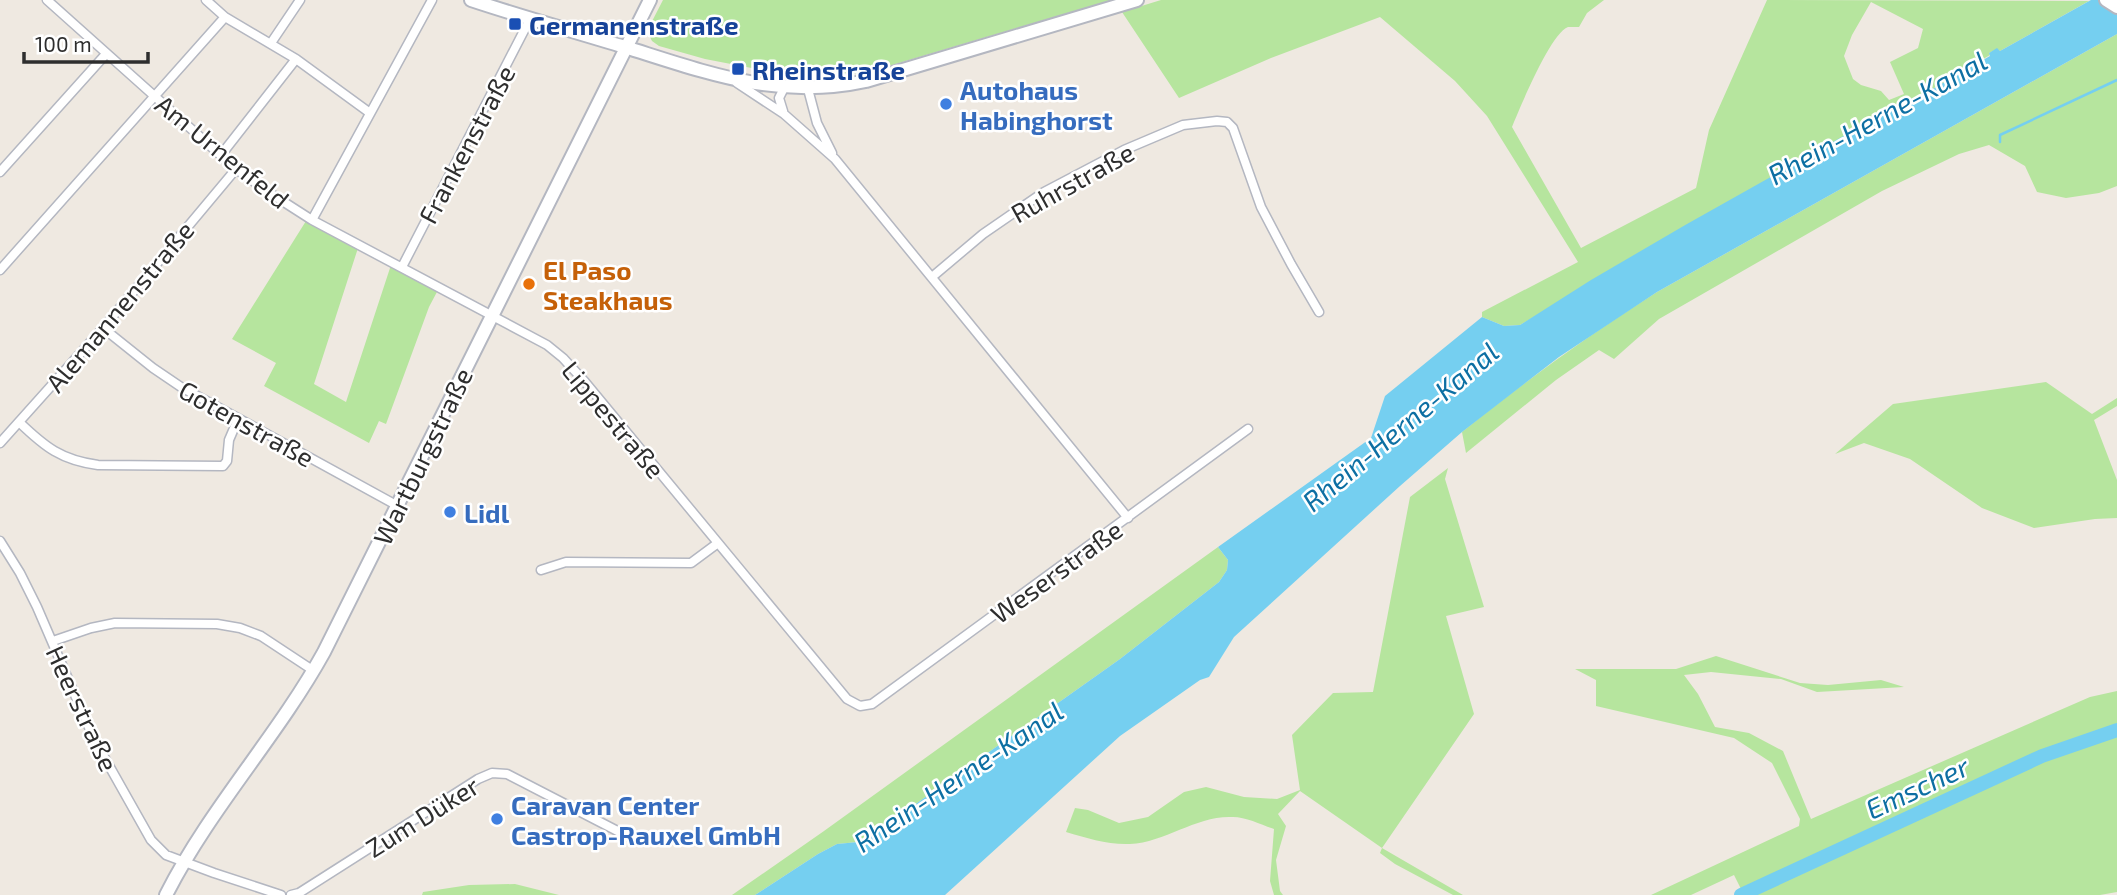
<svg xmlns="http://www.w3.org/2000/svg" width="2117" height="895" viewBox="0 0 2117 895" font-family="'Exo 2',sans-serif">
<rect width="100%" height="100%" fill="#efe9e1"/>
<path fill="#b6e59e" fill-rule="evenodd" d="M 663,0 L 1112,0 L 865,73 L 820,74 L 762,70 L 705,59 L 659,46 L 652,41 L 647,31 Z
M 1161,0 L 1604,0 L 1587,13 L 1579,27 C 1577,27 1570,27 1568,27 C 1550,34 1520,108 1512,127 L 1581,248 L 1696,188 L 1709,130 L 1767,0 L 2089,1 L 2000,51 L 1997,49 L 1989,53 L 1990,55 L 1924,94 L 1904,102 L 1520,325 L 1504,326 L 1482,317 L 1482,312 L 1578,262 L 1487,116 L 1455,81 L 1380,17 L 1271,58 L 1179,98 L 1122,12 ZM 1871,2 L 1923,29 L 1918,48 L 1890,62 L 1904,94 L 1889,100 L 1881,91 L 1861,85 L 1853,79 L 1844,56 L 1852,35 Z
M 2117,34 L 2117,186 L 2099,193 L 2066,198 L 2037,192 L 2025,166 L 1989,145 L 1959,154 L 1882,191 L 1659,319 L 1614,359 L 1599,350 L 1556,380 L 1466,453 L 1462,432 C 1525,381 1589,335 1657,292 Z
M 306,221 L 358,248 L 314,384 L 346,402 L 391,265 L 438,290 L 429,307 L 386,424 L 379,421 L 369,443 L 264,386 L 276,363 L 232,339 Z
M 2046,382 L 2092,414 L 2117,398 L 2117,406 L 2094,420 L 2117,480 L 2117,518 L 2095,519 L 2034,528 L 1982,508 L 1910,459 L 1864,443 L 1835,454 L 1893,404 Z
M 1448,468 L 1445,479 L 1484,607 L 1446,616 L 1474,714 L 1382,848 L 1463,895 L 1453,895 L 1395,864 L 1380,853 L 1382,848 L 1300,791 L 1278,814 L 1286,826 L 1276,860 L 1280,891 L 1283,895 L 1274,895 L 1270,881 L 1274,829 C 1262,825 1246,817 1233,817 C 1197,815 1166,842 1130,844 C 1108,845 1087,838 1066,832 L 1075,808 L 1088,810 L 1119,823 L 1148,817 L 1184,792 L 1206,787 L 1244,797 L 1277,799 L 1300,790 L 1292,735 L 1333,693 L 1373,692 L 1410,497 Z
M 1218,547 L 1228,560 L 1227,570 L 1219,582 L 1120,659 L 889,823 L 858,842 L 837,844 L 818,854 L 755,895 L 732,895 L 824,831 Z
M 1716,656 L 1800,683 L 1828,685 L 1881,680 L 1904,687 L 1817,692 L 1781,679 L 1711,672 L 1684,675 L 1698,694 L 1715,727 L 1749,733 L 1783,751 L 1811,819 L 2090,697 L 2117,691 L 2117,892 L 2100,895 L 1744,895 L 1734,875 L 1691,895 L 1651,895 L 1799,826 L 1800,819 L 1772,763 L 1734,738 L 1596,706 L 1596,680 L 1575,669 L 1676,669 Z
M 515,884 L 559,895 L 422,895 L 423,892 L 469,885 Z"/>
<path fill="#75cff0" d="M 2091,0 L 2117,0 L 2117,34 L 1657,292 L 1559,357 L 1462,432 L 1400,486 L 1234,637 L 1209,677 L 1200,680 L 1120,736 L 945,895 L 755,895 L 818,854 L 837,844 L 858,842 L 889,823 L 1120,659 L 1219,582 L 1227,570 L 1228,560 L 1218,547 L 1371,438 L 1385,396 L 1482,317 L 1504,326 L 1520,325 L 1591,280 L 1687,224 L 1904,102 L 1924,94 L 1990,56 L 1989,53 L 1997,48 L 2000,51 Z"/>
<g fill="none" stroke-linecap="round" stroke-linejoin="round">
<path stroke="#75cff0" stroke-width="2.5" d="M 2000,142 L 2000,135 L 2117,80"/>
<path stroke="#75cff0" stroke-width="14" d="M 1741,895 L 2042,756 L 2117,730"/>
<defs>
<path id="minor" d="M 47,0 L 236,169 L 273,195 L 312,220 L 547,345 L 563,358 L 585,382 L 847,699 L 860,706 L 872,704 L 1248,429
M 206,0 L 225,17 L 296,59 L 370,113
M 271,43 L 300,0
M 737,83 L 784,114 L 835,159 L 1128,518
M 808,89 L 817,123 L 832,153
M 783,111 L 779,98 L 784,88
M 221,155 L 296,59
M 0,172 L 106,54
M 312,220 L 432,0
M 402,267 L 530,19
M 0,270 L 225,17
M 932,277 L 983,234 L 1044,192 L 1124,150 L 1183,125 L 1217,121 L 1227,122 L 1233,128 L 1261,207 L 1291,264 L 1319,312
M 103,328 L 153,368 L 181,387 L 398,506
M 19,422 C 45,447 61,460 98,465 L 223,466 L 227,461 L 229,440 L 238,419
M 0,443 L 103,328 L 236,169
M 0,541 L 20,573 L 37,607 L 94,739 L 151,840 L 166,855 L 214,873 L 281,895
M 541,570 L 566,562 L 691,563 L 718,543
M 53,641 L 91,628 L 115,623 L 217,624 L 240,628 L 261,636 L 314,671
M 291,895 L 299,893 L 478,779 L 492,773 L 507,774 L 631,838"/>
<path id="secondary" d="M 471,0 C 522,17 573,31 625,47 C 708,73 778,100 866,81 L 1137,0
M 2106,0 L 2117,7
M 166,895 C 210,808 277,737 324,652 L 650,0"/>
</defs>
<use href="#minor" stroke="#b4b7c1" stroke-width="11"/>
<use href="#secondary" stroke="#b4b7c1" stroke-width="16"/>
<use href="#minor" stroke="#fff" stroke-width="8"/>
<use href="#secondary" stroke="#fff" stroke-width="12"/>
</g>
<g fill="#1a4fb4" stroke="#fff" stroke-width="2.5">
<rect x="508" y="17" width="14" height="14" rx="3.5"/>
<rect x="731" y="62" width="14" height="14" rx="3.5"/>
</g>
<g fill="#3f7fe0" stroke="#fff" stroke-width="2.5">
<circle cx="946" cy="104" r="7"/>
<circle cx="450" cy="512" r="7"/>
<circle cx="497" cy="819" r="7"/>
</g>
<circle fill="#e8710a" stroke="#fff" stroke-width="2.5" cx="529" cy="284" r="7"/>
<g text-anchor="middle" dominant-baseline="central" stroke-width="5" stroke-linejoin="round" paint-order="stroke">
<g font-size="26" font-weight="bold" fill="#164399" stroke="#fff" text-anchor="start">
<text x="529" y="24">Germanenstraße</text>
<text x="752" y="69">Rheinstraße</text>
</g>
<g font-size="26" font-weight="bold" fill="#366cbe" stroke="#fff" text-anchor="start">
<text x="960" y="89">Autohaus<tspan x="960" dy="30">Habinghorst</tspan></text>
<text x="464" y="512">Lidl</text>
<text x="511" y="804">Caravan Center<tspan x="511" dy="30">Castrop-Rauxel GmbH</tspan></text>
</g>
<g font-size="26" fill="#2e2e2e" stroke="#fff">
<text transform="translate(466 144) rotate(-62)">Frankenstraße</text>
<text transform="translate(223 151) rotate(39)">Am Urnenfeld</text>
<text transform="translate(1072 182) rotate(-29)">Ruhrstraße</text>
<text transform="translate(119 306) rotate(-50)">Alemannenstraße</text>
<text transform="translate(614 419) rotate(50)">Lippestraße</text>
<text transform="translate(247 423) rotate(29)">Gotenstraße</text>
<text transform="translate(422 456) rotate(-64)">Wartburgstraße</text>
<text transform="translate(1056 571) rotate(-36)">Weserstraße</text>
<text transform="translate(83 708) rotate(65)">Heerstraße</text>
<text transform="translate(422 816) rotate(-32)">Zum Düker</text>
</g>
<g font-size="26" font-weight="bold" fill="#c56008" stroke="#fff" text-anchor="start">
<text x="543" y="269">El Paso<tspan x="543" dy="30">Steakhaus</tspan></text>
</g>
<g font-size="28" font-style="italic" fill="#0d6fa3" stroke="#fff">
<text transform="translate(1877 117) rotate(-29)">Rhein-Herne-Kanal</text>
<text transform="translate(1400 426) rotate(-40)">Rhein-Herne-Kanal</text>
<text transform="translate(958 776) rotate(-34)">Rhein-Herne-Kanal</text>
<text transform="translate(1917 787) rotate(-25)">Emscher</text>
</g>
</g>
<path d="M24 52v10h124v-10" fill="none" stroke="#2e2e2e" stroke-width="3.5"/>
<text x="35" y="52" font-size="21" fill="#2e2e2e" stroke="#ffffff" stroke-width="5" paint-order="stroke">100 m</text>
</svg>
